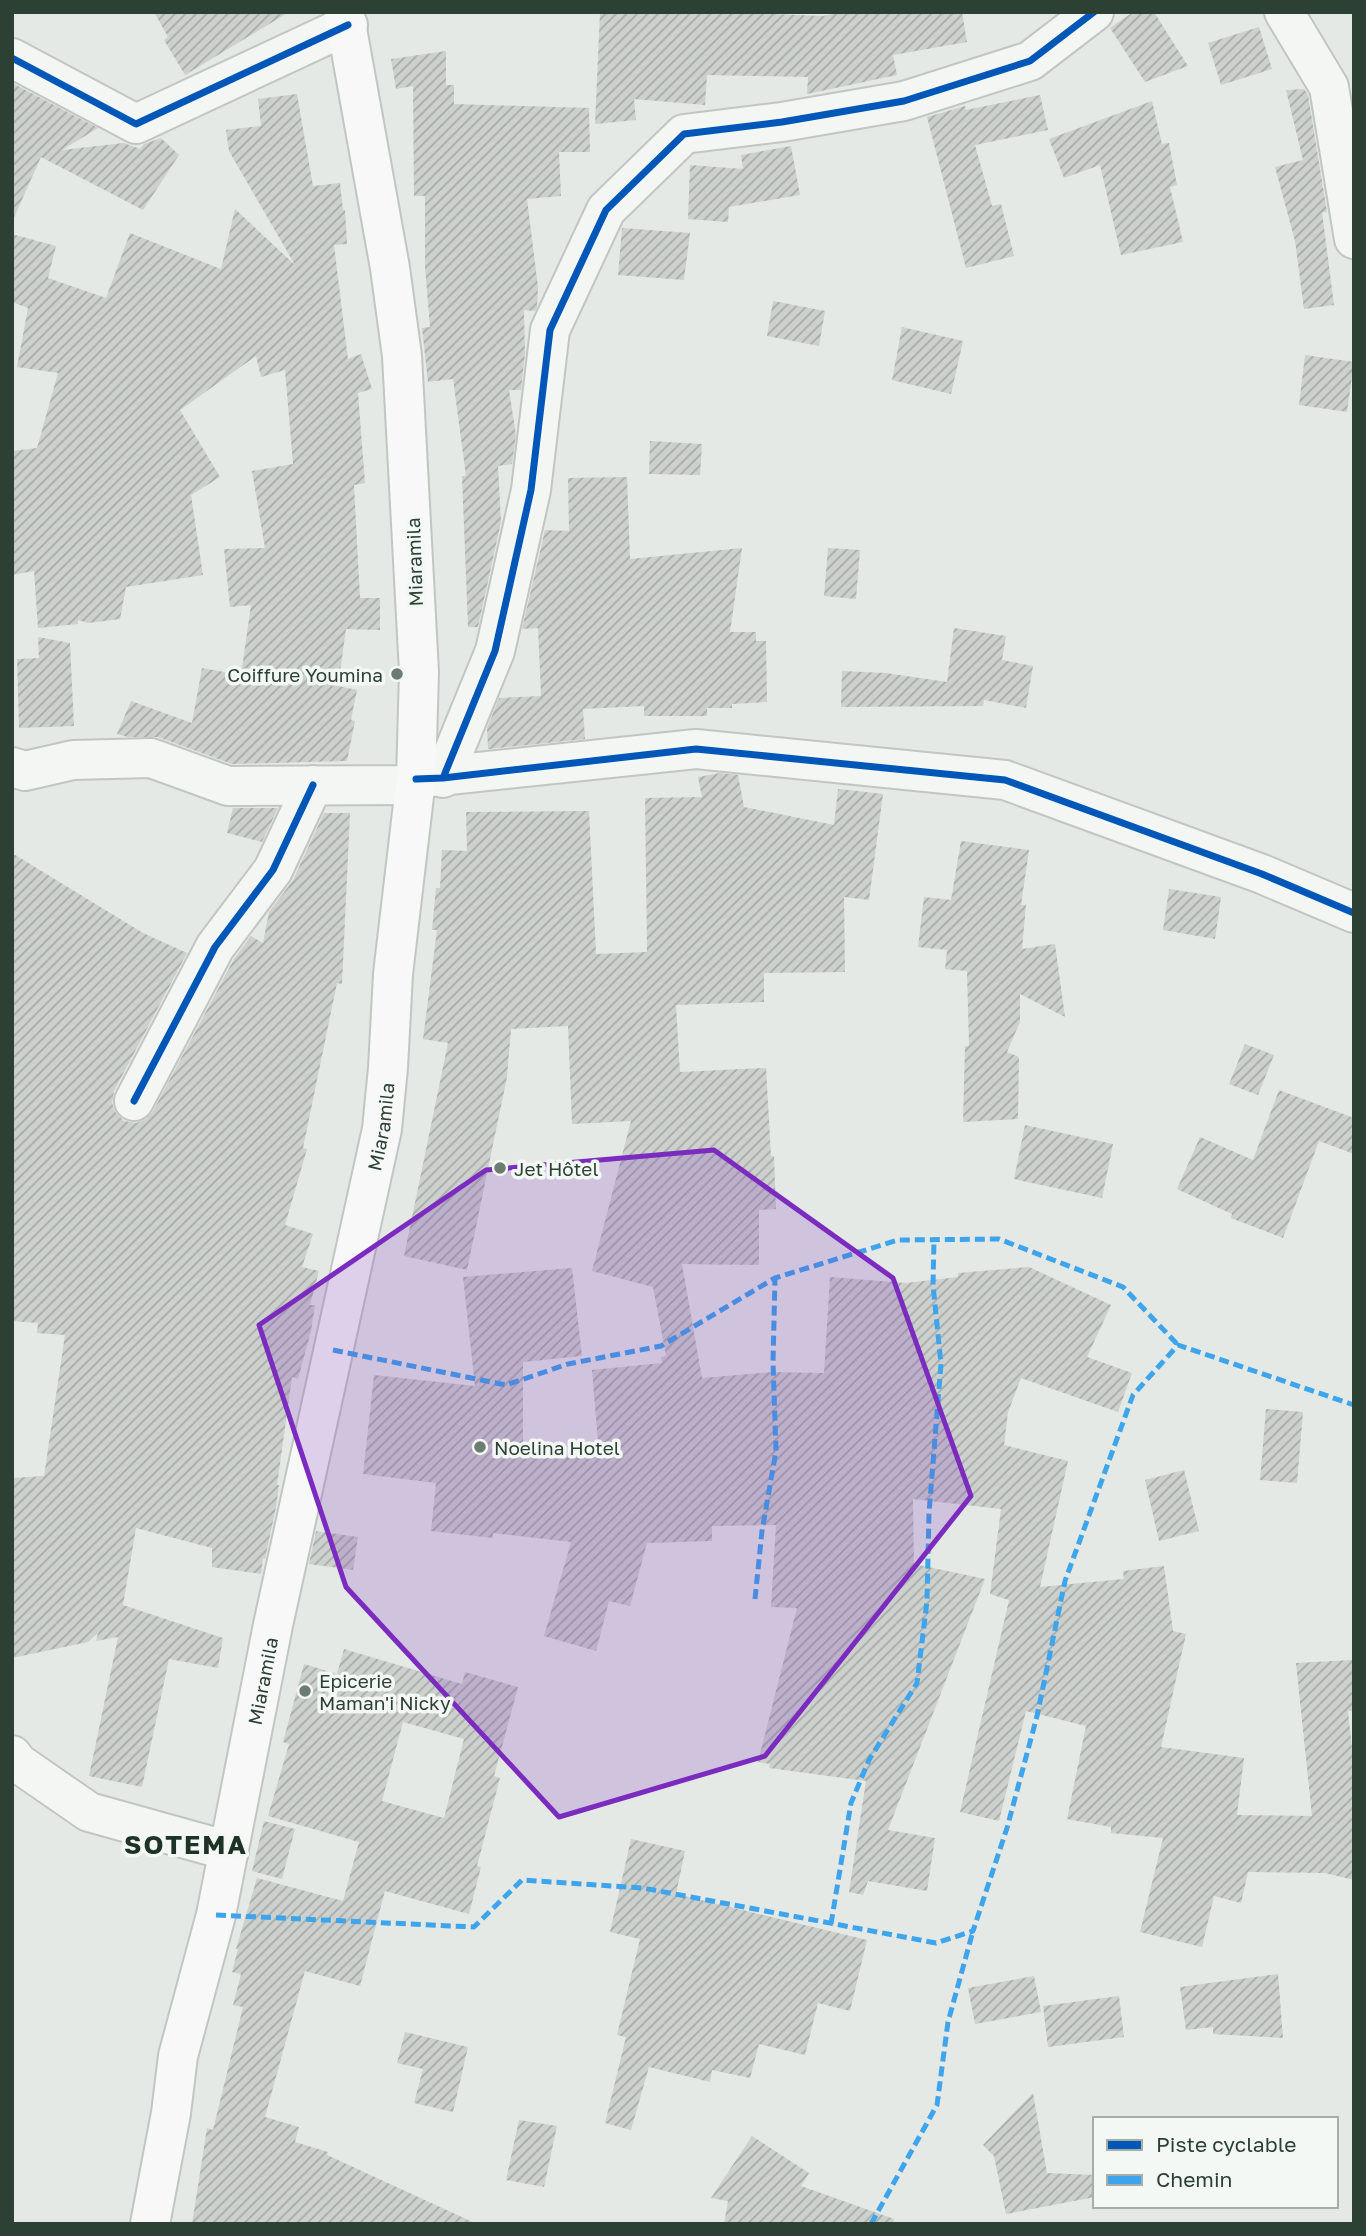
<svg xmlns="http://www.w3.org/2000/svg" width="1366" height="2236" viewBox="0 0 1366 2236" font-family="'Golos Text',sans-serif">
<defs>
<pattern id="building-hatch" width="6" height="6" patternUnits="userSpaceOnUse" patternTransform="scale(1.75)"><rect width="6" height="6" fill="#cdd1ce"/><path d="M-1 1l2-2M0 6l6-6M5 7l2-2" fill="none" stroke="#a7aba8"/></pattern>
</defs>
<rect width="100%" height="100%" fill="#e4e9e6"/>
<path fill="url(#building-hatch)" fill-rule="evenodd" d="M 154,12 L 289,12 L 185,75 L 164,40 L 168,37 Z
M 600,12 L 728,12 L 823,16 L 842,12 L 962,12 L 967,42 L 893,55 L 897,75 L 807,94 L 808,77 L 707,75 L 705,105 L 634,99 L 636,120 L 595,124 Z
M 1133,12 L 1154,12 L 1188,66 L 1145,82 L 1110,28 Z
M 1259,27 L 1272,69 L 1221,85 L 1208,43 Z
M 446,51 L 446,85 L 454,85 L 454,104 L 589,108 L 590,152 L 559,152 L 561,196 L 527,199 L 538,287 L 537,307 L 535,311 L 524,310 L 525,353 L 521,390 L 509,390 L 516,435 L 512,464 L 498,466 L 501,522 L 478,627 L 468,627 L 462,476 L 466,476 L 453,379 L 428,382 L 422,328 L 430,327 L 425,267 L 425,196 L 414,196 L 413,86 L 396,89 L 391,59 Z
M 12,83 L 98,128 L 62,150 L 124,143 L 140,149 L 144,144 L 161,138 L 179,155 L 143,210 L 41,157 L 12,222 Z
M 1304,89 L 1308,95 L 1327,212 L 1322,212 L 1334,305 L 1304,309 L 1295,241 L 1275,167 L 1303,160 L 1286,90 Z
M 297,94 L 313,186 L 340,183 L 343,210 L 345,210 L 347,244 L 334,245 L 348,359 L 361,354 L 372,389 L 358,393 L 365,483 L 354,485 L 360,598 L 380,598 L 380,630 L 346,629 L 338,686 L 357,690 L 351,720 L 355,721 L 347,761 L 232,764 L 158,737 L 128,737 L 117,734 L 131,701 L 192,723 L 202,668 L 241,675 L 251,605 L 230,607 L 224,549 L 265,548 L 252,471 L 293,464 L 285,370 L 261,377 L 256,356 L 180,410 L 220,477 L 191,495 L 203,575 L 126,587 L 120,619 L 88,623 L 78,620 L 78,624 L 38,628 L 34,571 L 12,575 L 12,451 L 37,448 L 58,373 L 17,367 L 28,308 L 12,302 L 12,234 L 56,246 L 48,278 L 106,298 L 130,233 L 221,269 L 235,209 L 295,265 L 229,151 L 226,130 L 261,126 L 258,99 Z
M 1040,95 L 1048,130 L 975,145 L 992,206 L 1001,204 L 1014,256 L 966,268 L 927,117 L 965,106 L 966,110 Z
M 1152,101 L 1162,144 L 1169,143 L 1177,185 L 1170,187 L 1183,242 L 1121,255 L 1100,165 L 1064,178 L 1049,139 Z
M 791,146 L 800,195 L 729,207 L 728,222 L 688,219 L 690,165 L 743,169 L 741,155 Z
M 622,228 L 690,233 L 684,280 L 618,275 Z
M 773,301 L 825,311 L 819,346 L 767,336 Z
M 902,327 L 963,341 L 951,394 L 892,380 Z
M 1305,355 L 1354,362 L 1347,412 L 1299,405 Z
M 650,441 L 702,444 L 700,475 L 649,474 Z
M 627,477 L 630,559 L 742,548 L 730,632 L 756,632 L 756,641 L 766,641 L 767,702 L 732,704 L 732,708 L 707,708 L 707,716 L 644,716 L 644,706 L 583,709 L 585,739 L 488,749 L 487,728 L 499,698 L 541,696 L 538,628 L 522,629 L 545,530 L 569,531 L 568,478 Z
M 828,548 L 860,550 L 856,599 L 824,596 Z
M 954,628 L 1006,636 L 1002,660 L 1033,666 L 1026,708 L 984,700 L 983,706 L 841,707 L 842,671 L 886,673 L 947,682 Z
M 38,637 L 70,643 L 74,726 L 19,728 L 17,659 L 39,658 Z
M 720,773 L 738,775 L 744,807 L 834,825 L 838,789 L 883,794 L 869,900 L 844,897 L 845,972 L 764,973 L 764,1002 L 676,1005 L 680,1072 L 766,1068 L 771,1156 L 774,1156 L 776,1209 L 759,1210 L 759,1265 L 682,1264 L 702,1378 L 773,1372 L 824,1373 L 830,1277 L 906,1283 L 958,1277 L 958,1273 L 1029,1267 L 1111,1305 L 1087,1357 L 1132,1373 L 1118,1412 L 1021,1378 L 1008,1412 L 1004,1445 L 1068,1461 L 1040,1587 L 1124,1579 L 1123,1571 L 1164,1566 L 1173,1631 L 1186,1634 L 1161,1747 L 1244,1758 L 1237,1815 L 1312,1816 L 1296,1663 L 1352,1660 L 1354,1711 L 1348,1711 L 1354,1767 L 1354,1880 L 1325,1873 L 1248,1872 L 1241,1903 L 1214,1896 L 1202,1947 L 1140,1932 L 1163,1838 L 1111,1833 L 1111,1827 L 1067,1819 L 1086,1726 L 1026,1711 L 999,1821 L 960,1812 L 1009,1600 L 990,1594 L 1001,1509 L 913,1499 L 914,1564 L 985,1579 L 888,1830 L 935,1838 L 927,1891 L 868,1881 L 863,1895 L 849,1892 L 866,1781 L 769,1768 L 770,1764 L 758,1762 L 797,1608 L 771,1607 L 776,1525 L 712,1526 L 712,1541 L 647,1543 L 630,1606 L 609,1601 L 596,1651 L 544,1636 L 571,1542 L 493,1533 L 493,1538 L 431,1531 L 436,1483 L 363,1474 L 374,1375 L 475,1386 L 463,1277 L 572,1268 L 582,1356 L 523,1362 L 523,1455 L 599,1455 L 592,1370 L 662,1363 L 661,1357 L 666,1356 L 653,1287 L 592,1271 L 631,1121 L 572,1124 L 568,1026 L 511,1029 L 507,1077 L 467,1270 L 404,1256 L 448,1043 L 423,1039 L 437,930 L 432,930 L 436,888 L 440,888 L 442,850 L 467,851 L 466,812 L 589,811 L 596,954 L 647,952 L 645,798 L 702,797 L 698,777 Z
M 233,808 L 278,808 L 262,842 L 227,833 Z
M 324,813 L 350,813 L 342,984 L 337,983 L 303,1148 L 307,1149 L 285,1225 L 313,1234 L 302,1267 L 319,1271 L 310,1305 L 315,1305 L 311,1331 L 298,1379 L 292,1377 L 277,1485 L 279,1485 L 276,1507 L 265,1559 L 263,1558 L 261,1574 L 212,1567 L 212,1548 L 136,1528 L 123,1605 L 223,1638 L 218,1668 L 169,1659 L 142,1787 L 89,1776 L 118,1637 L 96,1641 L 98,1633 L 88,1642 L 12,1658 L 12,1478 L 44,1476 L 65,1335 L 37,1333 L 38,1323 L 12,1321 L 12,853 L 143,933 L 187,953 L 114,1091 L 112,1103 L 116,1113 L 124,1121 L 136,1123 L 146,1119 L 153,1111 L 234,959 L 251,936 L 263,943 L 269,912 L 293,880 Z
M 961,841 L 1029,850 L 1021,905 L 1026,905 L 1022,949 L 1055,944 L 1065,1017 L 1020,994 L 1020,1022 L 1007,1052 L 1019,1057 L 1018,1119 L 963,1122 L 965,1046 L 969,1046 L 967,971 L 945,969 L 947,950 L 918,947 L 924,897 L 951,900 Z
M 1169,889 L 1221,897 L 1215,939 L 1163,930 Z
M 1245,1044 L 1274,1055 L 1258,1095 L 1229,1084 Z
M 1279,1090 L 1354,1118 L 1354,1154 L 1319,1141 L 1283,1238 L 1231,1218 L 1232,1214 L 1177,1189 L 1200,1137 L 1253,1160 Z
M 1025,1125 L 1113,1144 L 1102,1198 L 1014,1179 Z
M 1266,1409 L 1303,1412 L 1297,1483 L 1260,1480 Z
M 1184,1470 L 1199,1531 L 1159,1541 L 1145,1480 Z
M 316,1531 L 358,1537 L 353,1570 L 309,1564 Z
M 344,1649 L 462,1684 L 465,1672 L 518,1687 L 494,1776 L 500,1778 L 477,1866 L 481,1867 L 469,1914 L 385,1891 L 360,1986 L 305,1971 L 265,2117 L 299,2127 L 295,2142 L 328,2152 L 327,2155 L 477,2224 L 192,2224 L 207,2128 L 213,2130 L 243,2007 L 233,2005 L 241,1974 L 232,1972 L 238,1949 L 236,1949 L 257,1878 L 343,1901 L 359,1842 L 268,1816 L 289,1744 L 283,1742 L 304,1664 L 337,1674 ZM 403,1722 L 464,1739 L 444,1818 L 382,1801 Z
M 264,1821 L 295,1829 L 282,1879 L 252,1871 Z
M 631,1839 L 685,1851 L 676,1894 L 867,1940 L 850,2011 L 818,2003 L 805,2055 L 759,2044 L 750,2078 L 712,2070 L 710,2082 L 649,2067 L 631,2130 L 605,2123 L 626,2037 L 617,2035 L 640,1939 L 610,1932 Z
M 1278,1974 L 1283,2038 L 1213,2034 L 1213,2027 L 1186,2030 L 1180,1987 Z
M 1034,1976 L 1041,2012 L 975,2024 L 968,1988 Z
M 1119,1996 L 1124,2037 L 1048,2047 L 1043,2006 Z
M 405,2032 L 468,2047 L 453,2112 L 414,2103 L 423,2069 L 397,2063 Z
M 1033,2093 L 1047,2173 L 1095,2175 L 1095,2197 L 1006,2214 L 994,2156 L 983,2145 Z
M 519,2120 L 557,2126 L 544,2187 L 506,2180 Z
M 752,2136 L 809,2173 L 801,2186 L 894,2219 L 893,2224 L 724,2224 L 728,2201 L 711,2198 Z"/>
<g fill="none" stroke-linecap="round" stroke-linejoin="round">
<defs>
<path id="minor" d="M 1284,12 L 1329,87 L 1354,239
M 12,58 L 136,124 L 348,25
M 12,767 L 25,771 L 73,760 L 151,758 L 228,786 L 415,785
M 421,778 L 696,749 L 1005,780 L 1262,874 L 1354,913
M 443,778 L 495,651 L 531,490 L 550,330 L 606,210 L 684,134 L 782,122 L 904,101 L 1030,61 L 1094,12
M 134,1101 L 215,947 L 273,870 L 313,785
M 12,1755 L 18,1763 L 89,1812 L 229,1851"/>
<g id="primary">
<path id="s1" d="M 150,2224 L 171,2113 L 178,2056 L 216,1915 L 273,1625 L 382,1129 L 388,1068 L 393,974 L 416,779 L 419,672 L 402,356 L 390,268 L 344,12"/>
</g>
</defs>
<use href="#minor" stroke="#c1c6c3" stroke-width="42"/>
<use href="#primary" stroke="#c1c6c3" stroke-width="42"/>
<use href="#minor" stroke="#f4f6f4" stroke-width="38"/>
<use href="#primary" stroke="#f7f8f7" stroke-width="38"/>
<path stroke="#3ea4eb" stroke-width="5" stroke-dasharray="10 5" stroke-linecap="butt" d="M 333,1350 L 506,1385 L 568,1364 L 661,1346 L 775,1278 L 898,1240 L 999,1239 L 1123,1287 L 1178,1345
M 755,1599 L 762,1531 L 776,1451 L 773,1362 L 775,1278
M 216,1915 L 474,1927 L 522,1880 L 643,1888 L 936,1943 L 973,1931 L 1007,1828 L 1037,1716 L 1065,1581 L 1133,1395 L 1178,1345 L 1354,1405
M 831,1924 L 851,1803 L 869,1760 L 917,1683 L 927,1601 L 929,1513 L 941,1364 L 933,1285 L 934,1239
M 871,2224 L 937,2105 L 948,2022 L 973,1931"/>
<defs>
<path id="cycleway" d="M 12,58 L 136,124 L 348,25
M 443,778 L 495,651 L 531,490 L 550,330 L 606,210 L 684,134 L 782,122 L 904,101 L 1030,61 L 1094,12
M 416,779 L 443,778 L 696,749 L 1005,780 L 1262,874 L 1354,913
M 134,1101 L 215,947 L 273,870 L 313,785"/>
</defs>
<use href="#cycleway" stroke="#f3f8f4" stroke-width="11"/>
<use href="#cycleway" stroke="#0057b8" stroke-width="7"/>
</g>
<path fill="#7b2cbf" fill-opacity="0.2" stroke="#7b2cbf" stroke-width="5" stroke-linejoin="round" d="M 714,1150 L 893,1278 L 971,1496 L 765,1756 L 559,1817 L 346,1587 L 259,1325 L 486,1170 Z"/>
<g fill="#6c7c72" stroke="#f3f8f4" stroke-width="2.5">
<circle cx="397" cy="674" r="7"/>
<circle cx="500" cy="1168" r="7"/>
<circle cx="480" cy="1447" r="7"/>
<circle cx="305" cy="1691" r="7"/>
</g>
<g text-anchor="middle" dominant-baseline="central" stroke-width="7" stroke-linejoin="round" paint-order="stroke">
<g font-size="19" fill="#2c4134" stroke="#f3f8f4">
<text transform="translate(414 562) rotate(-92)">Miaramila</text>
<text stroke="none"><textPath href="#s1" startOffset="1122">Miaramila</textPath></text>
<text stroke="none"><textPath href="#s1" startOffset="555">Miaramila</textPath></text>
</g>
<g font-size="19" fill="#2c4134" stroke="#f3f8f4" text-anchor="start">
<text x="383" y="674" text-anchor="end">Coiffure Youmina</text>
<text x="514" y="1168">Jet Hôtel</text>
<text x="494" y="1447">Noelina Hotel</text>
<text x="319" y="1680">Epicerie<tspan x="319" dy="22">Maman'i Nicky</tspan></text>
</g>
<g font-size="26" font-weight="bold" letter-spacing="2" fill="#1e3226" stroke="#f3f8f4">
<text x="186" y="1844">SOTEMA</text>
</g>
</g>
<rect width="1366" height="2236" fill="none" stroke="#2c4134" stroke-width="28"/>
<rect x="1093" y="2117" width="245" height="91" fill="#f3f8f4" stroke="#a3afa7" stroke-width="2"/>
<rect x="1107" y="2140" width="35" height="10" fill="#0057b8" stroke="#a3afa7" stroke-width="2"/>
<text x="1156" y="2152" font-size="21" fill="#2c4134">Piste cyclable</text>
<rect x="1107" y="2175" width="35" height="10" fill="#3ea4eb" stroke="#a3afa7" stroke-width="2"/>
<text x="1156" y="2187" font-size="21" fill="#2c4134">Chemin</text>
</svg>
